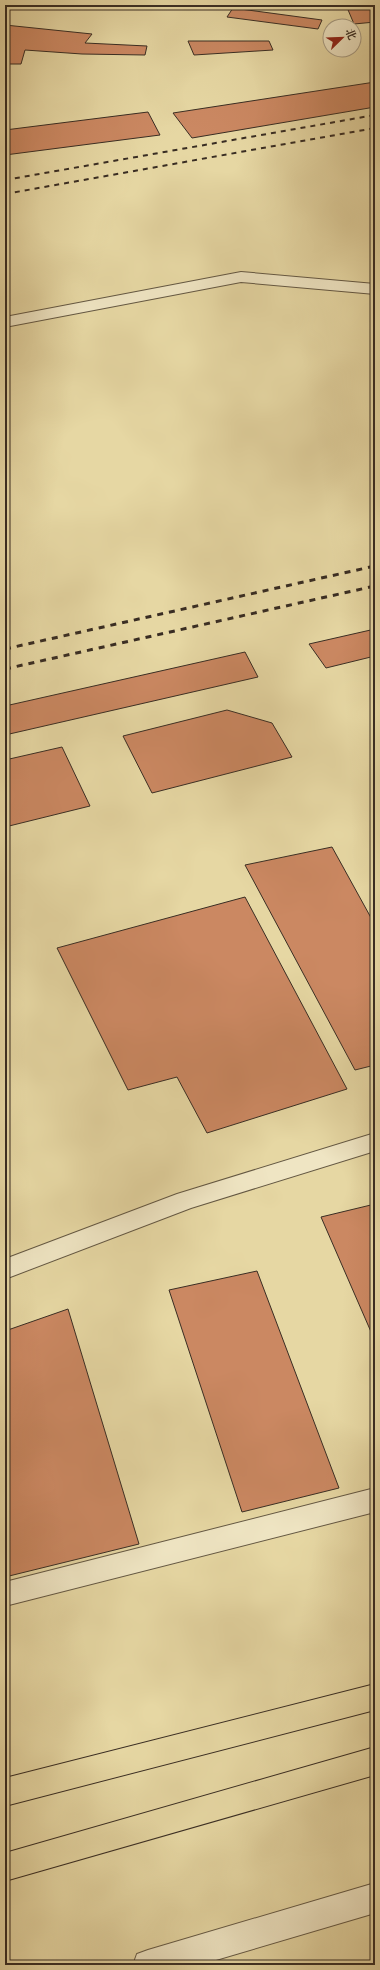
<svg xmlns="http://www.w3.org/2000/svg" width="380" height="1970" viewBox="0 0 380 1970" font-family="'EB Garamond','Noto Serif SC',serif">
<rect width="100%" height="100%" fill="#e6d7a3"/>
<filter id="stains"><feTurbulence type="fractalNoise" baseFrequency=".005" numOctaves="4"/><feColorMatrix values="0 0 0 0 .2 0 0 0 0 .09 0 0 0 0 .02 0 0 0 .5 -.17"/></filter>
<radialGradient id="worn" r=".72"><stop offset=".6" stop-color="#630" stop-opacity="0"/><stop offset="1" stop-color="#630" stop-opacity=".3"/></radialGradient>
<path fill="#cb8862" stroke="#392d23" d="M 71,5 L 98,5 L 99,9 Z
M 346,5 L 375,5 L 375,22 L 354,24 Z
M 233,8 L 322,20 L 318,29 L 227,17 Z
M 5,25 L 92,34 L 85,43 L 147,46 L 145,55 L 82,54 L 25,50 L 21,64 L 5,64 Z
M 188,41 L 269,41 L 273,50 L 194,55 Z
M 375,82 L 375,107 L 192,138 L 173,113 Z
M 148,112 L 160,135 L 5,155 L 5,130 Z
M 375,629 L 375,656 L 326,668 L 309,644 Z
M 245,652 L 258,677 L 5,735 L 5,706 Z
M 227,710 L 272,723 L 292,757 L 152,793 L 123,736 Z
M 62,747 L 90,806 L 5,827 L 5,760 Z
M 332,847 L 375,925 L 375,1065 L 355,1070 L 245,865 Z
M 245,897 L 347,1089 L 207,1133 L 177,1077 L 128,1090 L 57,948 Z
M 375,1204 L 375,1341 L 321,1217 Z
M 257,1271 L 339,1488 L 242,1512 L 169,1290 Z
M 68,1309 L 139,1544 L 5,1577 L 5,1331 Z"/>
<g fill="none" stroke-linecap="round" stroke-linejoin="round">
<defs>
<path id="service" d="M 241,272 L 375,284 L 375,294 L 241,282 L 5,327 L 5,317 Z
M 375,1488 L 375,1512 L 5,1606 L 5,1582 Z"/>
<path id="minor" d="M 375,1133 L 375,1151 L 191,1208 L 5,1279 L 5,1259 L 177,1194 Z"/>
<path id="tertiary" d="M 375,1883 L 375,1913 L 199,1965 L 133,1965 L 137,1954 L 148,1950 Z"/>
<path id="trunk" d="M 375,1684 L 375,1710 L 5,1806 L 5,1778 Z
M 375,1747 L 375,1775 L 5,1881 L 5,1853 Z"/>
</defs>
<use href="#service" stroke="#645843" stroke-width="2"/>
<use href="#minor" stroke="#645843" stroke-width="2"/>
<use href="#tertiary" stroke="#645843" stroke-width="2"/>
<use href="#trunk" stroke="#392d23" stroke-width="2"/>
<use href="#service" fill="#efe5c3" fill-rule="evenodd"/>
<use href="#minor" fill="#efe5c3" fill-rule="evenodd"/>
<use href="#tertiary" fill="#efe5c3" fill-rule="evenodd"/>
<use href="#trunk" fill="#e6d7a3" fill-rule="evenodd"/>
<path stroke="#392d23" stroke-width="2" stroke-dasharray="5 5" stroke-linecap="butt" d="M 5,180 L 375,115
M 5,194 L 375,128"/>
<path stroke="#392d23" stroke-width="3" stroke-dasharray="6 6" stroke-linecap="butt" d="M 5,649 L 375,566
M 5,669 L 375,586"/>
</g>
<rect width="380" height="1970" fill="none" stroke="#e6d7a3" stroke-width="20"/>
<rect x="6" y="6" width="368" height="1958" fill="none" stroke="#392d23" stroke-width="2"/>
<rect x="10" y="10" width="360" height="1950" fill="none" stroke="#392d23"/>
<g transform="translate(342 38) rotate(67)"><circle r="19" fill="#efe5c3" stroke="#a69b83"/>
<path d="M0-3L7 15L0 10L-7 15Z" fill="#8f2418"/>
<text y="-6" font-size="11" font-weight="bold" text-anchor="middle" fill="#392d23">北</text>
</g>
<rect width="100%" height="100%" filter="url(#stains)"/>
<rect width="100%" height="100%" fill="url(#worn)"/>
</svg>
